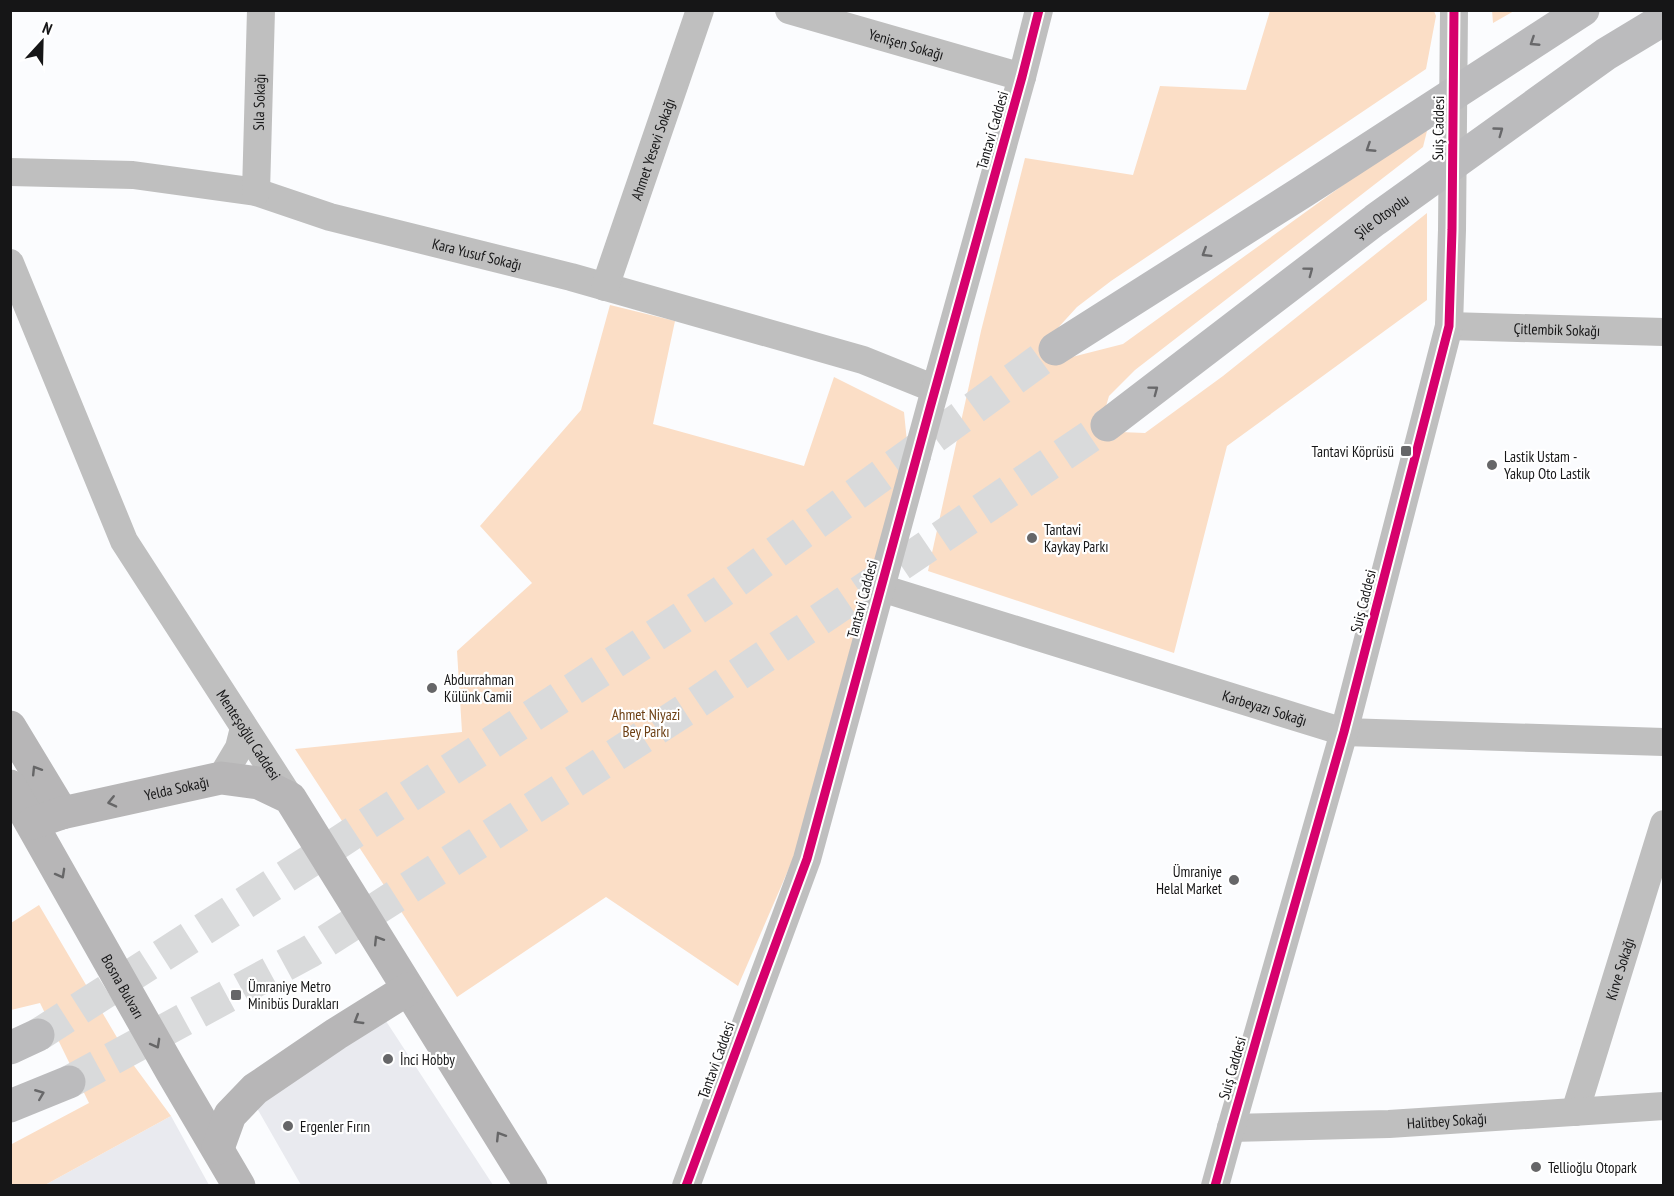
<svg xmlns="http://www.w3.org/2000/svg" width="1674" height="1196" viewBox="0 0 1674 1196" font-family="'PT Sans Narrow',sans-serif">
<rect width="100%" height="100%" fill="#fbfcfe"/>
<path fill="#e9eaef" d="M 384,1018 L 493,1185 L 301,1185 L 254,1103 Z
M 171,1116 L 209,1185 L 45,1185 Z"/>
<path fill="#fbdec6" d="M 1492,10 L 1514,10 L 1514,11 L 1493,23 Z
M 1270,11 L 1434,11 L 1436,16 L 1426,69 L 1111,281 L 1077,307 L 1056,330 L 1072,357 L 1123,344 L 1429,123 L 1423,147 L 1135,370 L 1109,396 L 1104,413 L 1120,432 L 1145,433 L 1223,376 L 1427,213 L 1427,300 L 1227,446 L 1174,653 L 928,571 L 981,331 L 1025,158 L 1133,175 L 1160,86 L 1246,90 Z
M 610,305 L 675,321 L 653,424 L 804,466 L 834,377 L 904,412 L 908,452 L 796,852 L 738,986 L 606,897 L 457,997 L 295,749 L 462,732 L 457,651 L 532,583 L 480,526 L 581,410 Z
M 39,905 L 132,1063 L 171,1116 L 45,1185 L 11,1185 L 10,1145 L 89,1103 L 40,1003 L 11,1010 L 11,923 Z"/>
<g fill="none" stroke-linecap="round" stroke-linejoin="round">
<path stroke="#d9dadb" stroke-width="33" stroke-dasharray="33 16" stroke-linecap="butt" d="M 38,1035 L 321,854 L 720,593 L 1055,349
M 69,1082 L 309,952 L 693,705 L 1107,425"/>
<g stroke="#bfbfbf" stroke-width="28">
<path id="s1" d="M 789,10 L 1022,77"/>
<path id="s2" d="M 10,172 L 133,175 L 256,192 L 330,217 L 571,277 L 863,360 L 935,389"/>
<path id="s3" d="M 256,192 L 261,10"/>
<path id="s4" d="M 10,263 L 124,541 L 290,798"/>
<path id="s5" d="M 605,287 L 700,10"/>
<path id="s6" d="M 1449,326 L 1664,332"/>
<path id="s7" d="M 881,588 L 1344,732 L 1664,742"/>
<path d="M 221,778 L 239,748 L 244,728"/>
<path id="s8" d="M 1575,1112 L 1664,824"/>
<path id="s9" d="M 1231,1128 L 1389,1124 L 1664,1106"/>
<path d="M 686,1186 L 807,859 L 930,408 L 1022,77 L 1039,10"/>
<path d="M 1215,1186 L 1231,1128 L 1344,732 L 1449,326 L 1452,230 L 1454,10"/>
</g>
<g stroke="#b7b6b7" stroke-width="33">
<path d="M 10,727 L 62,813"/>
<path id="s10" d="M 10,786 L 172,1072 L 239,1186"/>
<path id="s11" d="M 33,823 L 62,813 L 221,778 L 259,783 L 290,798 L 531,1186"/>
<path d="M 218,1148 L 230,1115 L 255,1089 L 336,1034 L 408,989"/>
</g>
<g stroke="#bbbbbd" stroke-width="33">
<path d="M 1055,349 L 1304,191 L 1583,10"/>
<path id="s12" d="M 1107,425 L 1375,220 L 1606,54 L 1664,19"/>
<path d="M 10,1048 L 38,1035"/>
<path d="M 10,1106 L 69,1082"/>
</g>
<defs>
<path id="cycleway" d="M 686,1186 L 807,859 L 930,408 L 1022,77 L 1039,10
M 1215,1186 L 1231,1128 L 1344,732 L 1449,326 L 1452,230 L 1454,10"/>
</defs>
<use href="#cycleway" stroke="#fff" stroke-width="13"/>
<use href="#cycleway" stroke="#d6006c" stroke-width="9"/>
</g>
<defs><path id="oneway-chevron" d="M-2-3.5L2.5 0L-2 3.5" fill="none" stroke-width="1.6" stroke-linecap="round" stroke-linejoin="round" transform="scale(1.5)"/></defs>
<g stroke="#68686a">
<use href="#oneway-chevron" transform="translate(1534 42) rotate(147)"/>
<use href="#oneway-chevron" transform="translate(1499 131) rotate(-36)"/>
<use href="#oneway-chevron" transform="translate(1370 148) rotate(147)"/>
<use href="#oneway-chevron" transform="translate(1206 253) rotate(148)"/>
<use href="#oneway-chevron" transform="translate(1309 271) rotate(-37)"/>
<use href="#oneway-chevron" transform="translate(1154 390) rotate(-37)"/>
<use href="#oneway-chevron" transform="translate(40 1094) rotate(-22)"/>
</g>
<g stroke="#666667">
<use href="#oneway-chevron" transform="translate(36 770) rotate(-122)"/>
<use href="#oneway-chevron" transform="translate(112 802) rotate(167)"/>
<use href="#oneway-chevron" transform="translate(61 874) rotate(61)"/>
<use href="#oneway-chevron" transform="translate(378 940) rotate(-122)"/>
<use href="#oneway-chevron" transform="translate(358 1020) rotate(149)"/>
<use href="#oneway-chevron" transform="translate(156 1044) rotate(61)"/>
<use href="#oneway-chevron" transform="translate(500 1136) rotate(-122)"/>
</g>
<g fill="#666668" stroke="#fff" stroke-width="2">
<rect x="1400" y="445" width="12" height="12" rx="3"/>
<circle cx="1492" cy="465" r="6"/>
<circle cx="1032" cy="538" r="6"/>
<circle cx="432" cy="688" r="6"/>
<circle cx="1234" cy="880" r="6"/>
<rect x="230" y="989" width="12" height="12" rx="3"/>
<circle cx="388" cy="1059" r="6"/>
<circle cx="288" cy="1126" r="6"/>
<circle cx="1536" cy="1167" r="6"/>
</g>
<g text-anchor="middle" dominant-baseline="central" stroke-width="4.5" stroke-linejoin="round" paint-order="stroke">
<g font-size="15" fill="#161617" stroke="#fff">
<text stroke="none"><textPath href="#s1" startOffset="122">Yenişen Sokağı</textPath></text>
<text stroke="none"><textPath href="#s3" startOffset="90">Sıla Sokağı</textPath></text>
<text transform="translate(1438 128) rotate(-89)">Suiş Caddesi</text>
<text transform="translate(992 130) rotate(-74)">Tantavi Caddesi</text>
<text stroke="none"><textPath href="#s5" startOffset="146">Ahmet Yesevi Sokağı</textPath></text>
<text stroke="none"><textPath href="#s12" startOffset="345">Şile Otoyolu</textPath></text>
<text stroke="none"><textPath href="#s2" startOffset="477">Kara Yusuf Sokağı</textPath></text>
<text stroke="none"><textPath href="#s6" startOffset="108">Çitlembik Sokağı</textPath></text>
<text transform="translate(862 599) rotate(-75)">Tantavi Caddesi</text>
<text transform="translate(1363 601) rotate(-76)">Suiş Caddesi</text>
<text stroke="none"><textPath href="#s7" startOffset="402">Karbeyazı Sokağı</textPath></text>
<text stroke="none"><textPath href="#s4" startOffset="531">Menteşoğlu Caddesi</textPath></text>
<text stroke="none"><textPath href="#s11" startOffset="148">Yelda Sokağı</textPath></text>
<text stroke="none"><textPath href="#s8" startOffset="150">Kirve Sokağı</textPath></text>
<text stroke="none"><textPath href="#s10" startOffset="230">Bosna Bulvarı</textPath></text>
<text transform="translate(716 1060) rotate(-70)">Tantavi Caddesi</text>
<text transform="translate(1232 1068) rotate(-74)">Suiş Caddesi</text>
<text stroke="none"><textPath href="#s9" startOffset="216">Halitbey Sokağı</textPath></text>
</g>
<g font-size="15" fill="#161617" stroke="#fff" text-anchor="start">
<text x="1394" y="451" text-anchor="end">Tantavi Köprüsü</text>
<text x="1504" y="456">Lastik Ustam -<tspan x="1504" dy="17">Yakup Oto Lastik</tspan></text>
<text x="1044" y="529">Tantavi<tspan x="1044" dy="17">Kaykay Parkı</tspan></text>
<text x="444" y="679">Abdurrahman<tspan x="444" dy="17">Külünk Camii</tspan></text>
<text x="1222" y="871" text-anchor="end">Ümraniye<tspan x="1222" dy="17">Helal Market</tspan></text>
<text x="248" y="986">Ümraniye Metro<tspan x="248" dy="17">Minibüs Durakları</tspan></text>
<text x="400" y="1059">İnci Hobby</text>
<text x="300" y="1126">Ergenler Fırın</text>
<text x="1548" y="1167">Tellioğlu Otopark</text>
</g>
<g font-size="15" fill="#6c3f13" stroke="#fff">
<text x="646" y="714">Ahmet Niyazi<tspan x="646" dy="17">Bey Parkı</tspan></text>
</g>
</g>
<rect width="1674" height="1196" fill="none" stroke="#161617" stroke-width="24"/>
<g transform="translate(42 42) rotate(22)" stroke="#ffffff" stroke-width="4.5" paint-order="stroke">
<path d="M0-4.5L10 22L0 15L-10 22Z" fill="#161617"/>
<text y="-9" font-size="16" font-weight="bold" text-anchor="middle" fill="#161617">N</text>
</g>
</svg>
